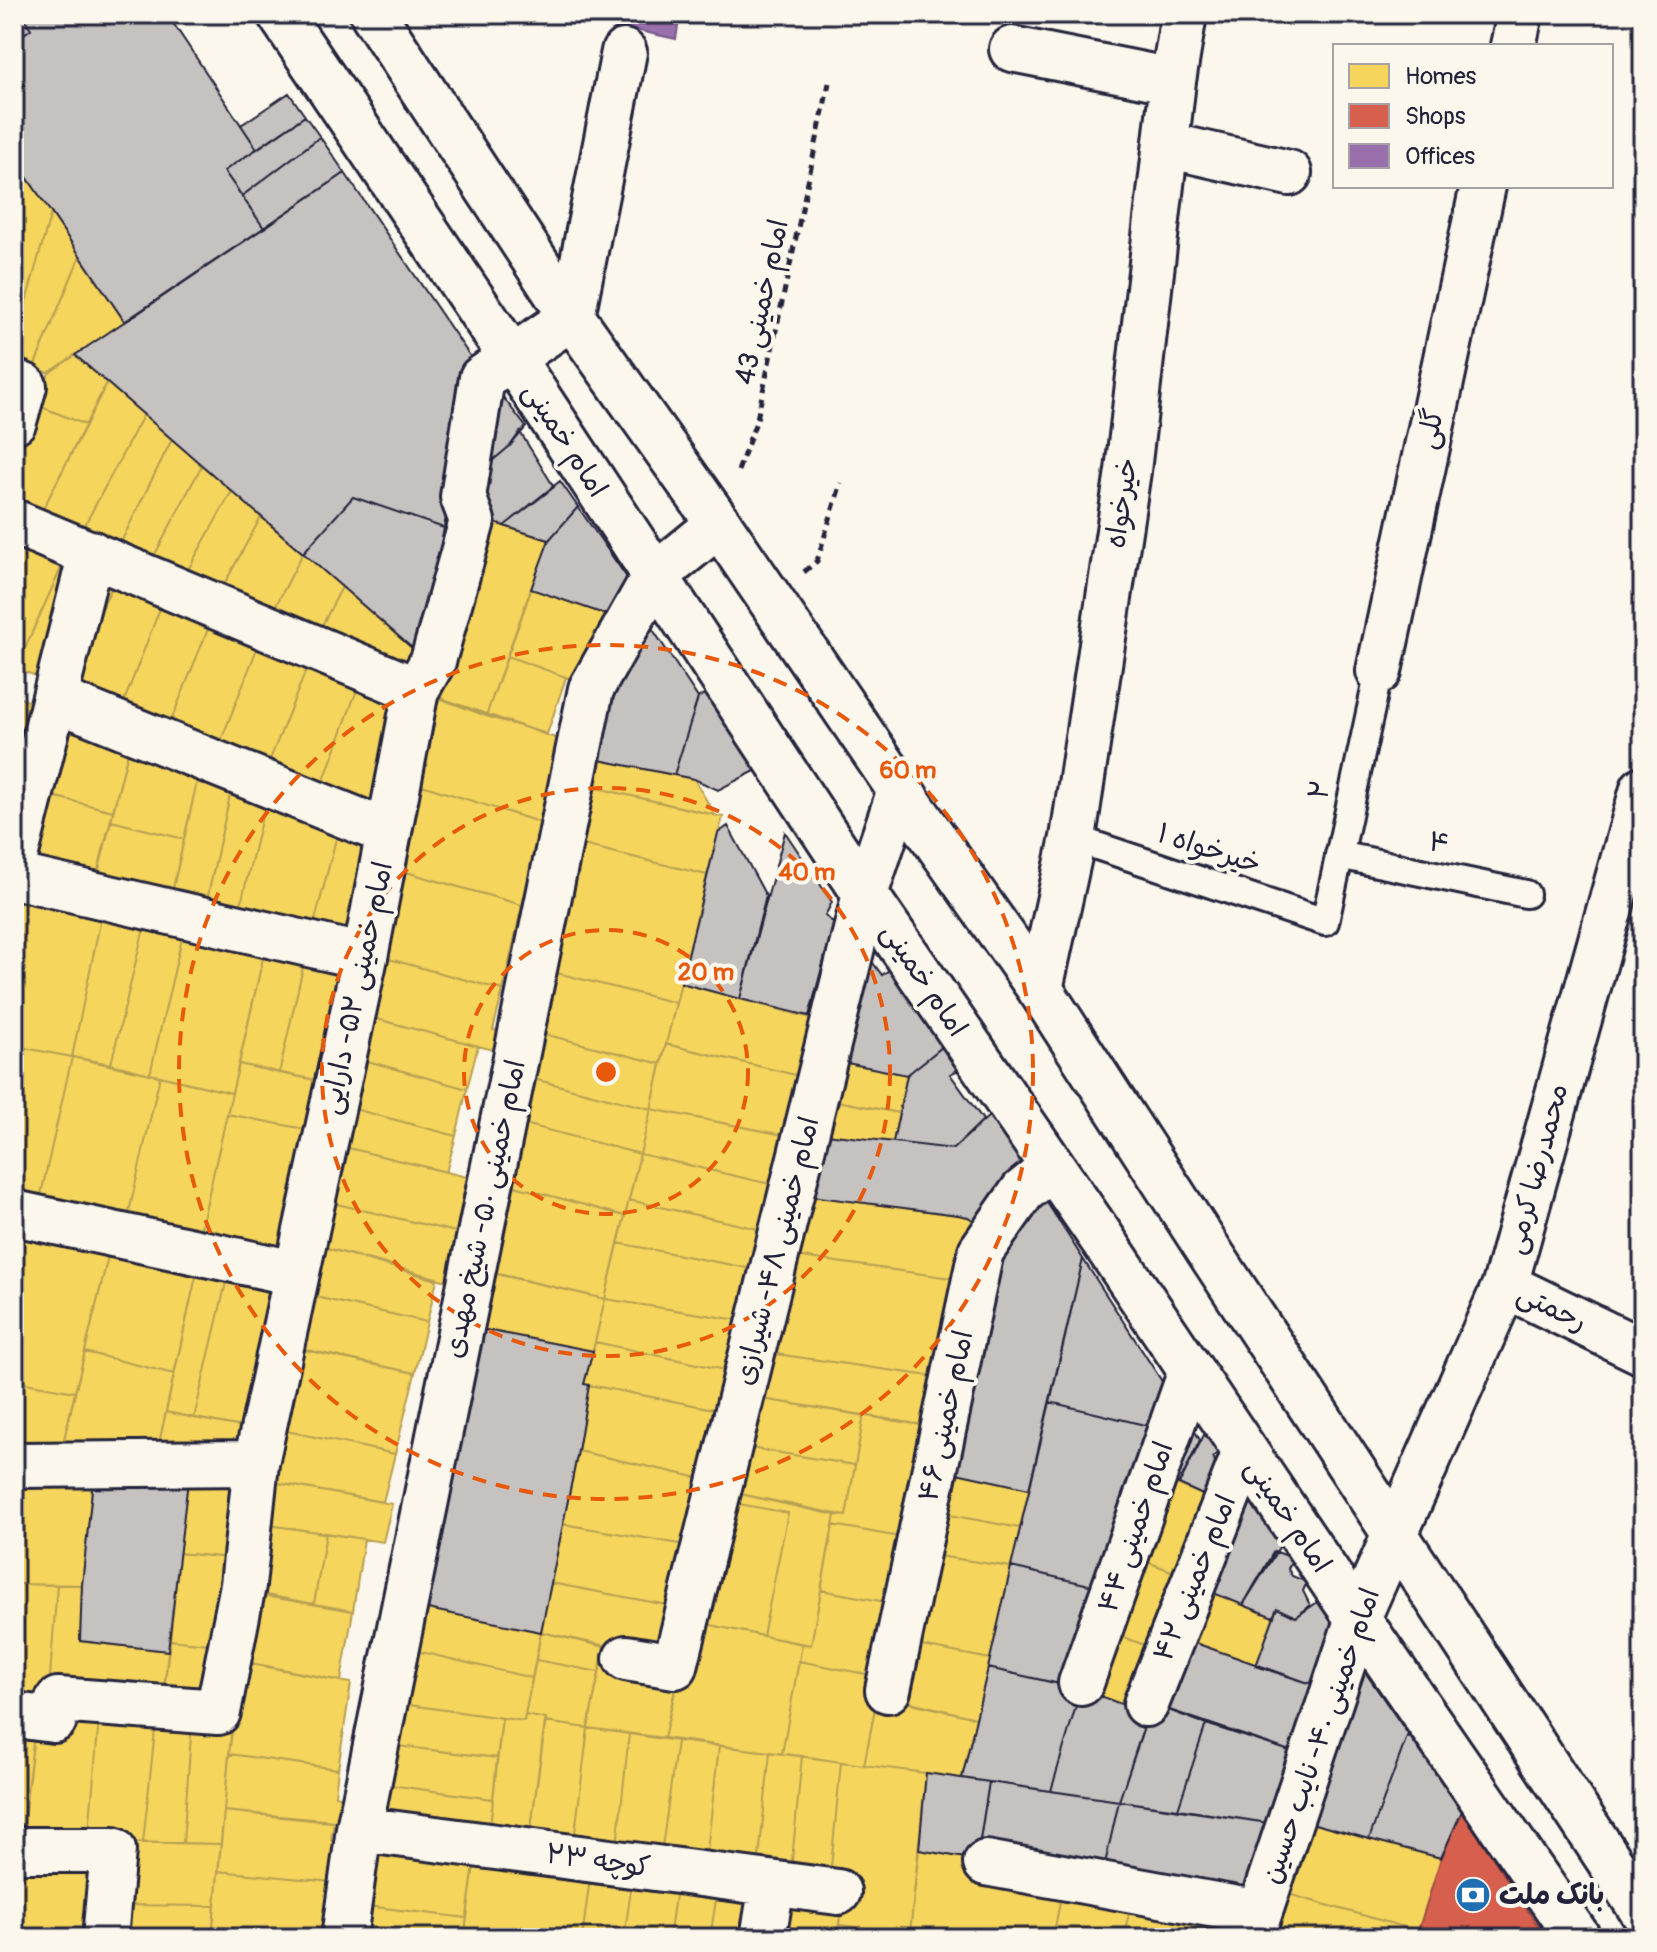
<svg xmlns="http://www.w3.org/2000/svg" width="1657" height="1952" viewBox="0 0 1657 1952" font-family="Pangolin,'Playpen Sans Arabic',sans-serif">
<rect width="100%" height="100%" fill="#fbf7ec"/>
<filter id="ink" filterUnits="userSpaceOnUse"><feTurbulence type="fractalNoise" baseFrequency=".0125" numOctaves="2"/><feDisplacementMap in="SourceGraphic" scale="16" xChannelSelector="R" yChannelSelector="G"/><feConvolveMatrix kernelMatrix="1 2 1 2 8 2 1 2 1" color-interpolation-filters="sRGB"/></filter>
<g filter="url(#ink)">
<path fill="#f6d55c" stroke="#b69f52" stroke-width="2" d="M 22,170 L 51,213 L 14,344 L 14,195 Z
M 51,213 L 80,256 L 34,367 L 14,359 L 14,344 Z
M 80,256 L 125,322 L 49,373 L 34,367 Z
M 75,355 L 107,382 L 86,425 L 37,405 L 49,373 Z
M 107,382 L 144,414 L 81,532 L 41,513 Z
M 37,405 L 86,425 L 41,513 L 14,501 L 14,473 Z
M 144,414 L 172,439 L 118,548 L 81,532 Z
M 172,439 L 202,465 L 151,562 L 118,548 Z
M 202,465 L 232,491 L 184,577 L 151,562 Z
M 232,491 L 261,517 L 220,592 L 184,577 Z
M 261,517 L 303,553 L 271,615 L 220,592 Z
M 488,521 L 549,540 L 486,716 L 441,699 Z
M 14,536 L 67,555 L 16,668 L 14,667 Z
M 303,553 L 342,587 L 317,635 L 271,615 Z
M 67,555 L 116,577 L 67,689 L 16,668 Z
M 116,577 L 164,598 L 120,712 L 67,689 Z
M 342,587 L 420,655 L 395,670 L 317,635 Z
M 531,589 L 616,618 L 585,684 L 507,656 Z
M 164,598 L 212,619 L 167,731 L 120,712 Z
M 212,619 L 260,641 L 217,751 L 167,731 Z
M 260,641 L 309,663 L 265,772 L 217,751 Z
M 507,656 L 566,677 L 547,734 L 486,716 Z
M 309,663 L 359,684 L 319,794 L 265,772 Z
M 359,684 L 387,697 L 397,711 L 369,815 L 319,794 Z
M 426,693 L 561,740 L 542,823 L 409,781 Z
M 14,695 L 37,705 L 14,795 Z
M 68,717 L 130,744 L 113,811 L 44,794 Z
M 130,744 L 199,773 L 184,839 L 111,821 Z
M 589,758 L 694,779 L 715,815 L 584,785 Z
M 199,773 L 232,786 L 205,909 L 170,902 Z
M 409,781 L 542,823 L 522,905 L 392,868 Z
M 584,785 L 723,817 L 707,875 L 571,842 Z
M 232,786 L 266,800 L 238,916 L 205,909 Z
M 44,794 L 113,811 L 97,874 L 32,857 Z
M 266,800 L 338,831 L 312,932 L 238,916 Z
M 111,821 L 184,839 L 170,902 L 95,885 Z
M 338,831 L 361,840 L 372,860 L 359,927 L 344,939 L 312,932 Z
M 571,842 L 707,875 L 676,1003 L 545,970 Z
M 392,868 L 522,905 L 503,990 L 374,955 Z
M 21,893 L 101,918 L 72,1057 L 14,1046 L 14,924 Z
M 101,918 L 144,928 L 111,1064 L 72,1057 Z
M 144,928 L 182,938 L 150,1074 L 111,1064 Z
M 182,938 L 263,958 L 232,1093 L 150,1074 Z
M 266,945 L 306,954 L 279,1073 L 239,1064 Z
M 306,954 L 344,971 L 321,1081 L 279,1073 Z
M 374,955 L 503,990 L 493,1030 L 503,1032 L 497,1051 L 362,1015 Z
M 545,970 L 676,1003 L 661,1064 L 532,1031 Z
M 681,983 L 822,1021 L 808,1078 L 666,1044 Z
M 362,1015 L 478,1046 L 467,1089 L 353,1057 Z
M 532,1031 L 661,1064 L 651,1109 L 522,1076 Z
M 666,1044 L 808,1078 L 794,1137 L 651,1109 Z
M 14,1046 L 72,1057 L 39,1203 L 14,1198 Z
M 72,1057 L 160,1076 L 127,1221 L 39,1203 Z
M 353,1057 L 467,1089 L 456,1136 L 343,1106 Z
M 837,1061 L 907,1075 L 899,1113 L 827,1099 Z
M 239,1064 L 321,1081 L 310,1130 L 227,1114 Z
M 160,1076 L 232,1093 L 199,1236 L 127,1221 Z
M 522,1076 L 651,1109 L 640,1154 L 513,1121 Z
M 827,1099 L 899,1113 L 893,1142 L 818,1133 Z
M 343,1106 L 456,1136 L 446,1172 L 336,1145 Z
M 651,1109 L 794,1137 L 783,1187 L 640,1154 Z
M 227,1114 L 310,1130 L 285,1253 L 199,1236 Z
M 513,1121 L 640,1154 L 625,1216 L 500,1182 Z
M 336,1145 L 467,1177 L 456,1232 L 324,1201 Z
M 640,1154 L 783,1187 L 772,1232 L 629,1200 Z
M 500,1182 L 625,1216 L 605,1299 L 482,1270 Z
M 803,1195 L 958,1215 L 968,1217 L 986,1228 L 965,1280 L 787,1255 Z
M 629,1200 L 772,1232 L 763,1271 L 618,1243 Z
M 324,1201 L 456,1232 L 447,1281 L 323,1247 Z
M 24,1229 L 110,1248 L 75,1392 L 14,1381 L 14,1273 Z
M 618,1243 L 763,1271 L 751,1322 L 605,1299 Z
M 323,1247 L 437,1280 L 427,1322 L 311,1296 Z
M 110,1248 L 198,1267 L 174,1374 L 85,1352 Z
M 787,1255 L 965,1280 L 944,1378 L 762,1352 Z
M 198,1267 L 228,1274 L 194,1418 L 166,1412 Z
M 228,1274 L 277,1285 L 242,1427 L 194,1418 Z
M 496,1274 L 605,1299 L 593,1351 L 481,1329 Z
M 311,1296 L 427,1322 L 415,1373 L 299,1349 Z
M 605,1299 L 751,1322 L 739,1373 L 595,1342 Z
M 595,1342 L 739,1373 L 730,1412 L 584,1384 Z
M 293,1347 L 415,1373 L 395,1454 L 277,1429 Z
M 85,1352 L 174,1374 L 158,1448 L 61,1452 Z
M 762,1352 L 944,1378 L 934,1427 L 750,1397 Z
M 14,1381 L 75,1392 L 61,1452 L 14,1454 Z
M 589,1385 L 730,1412 L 713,1481 L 578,1451 Z
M 750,1397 L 864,1415 L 855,1465 L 737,1446 Z
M 166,1412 L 242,1427 L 238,1445 L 158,1448 Z
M 864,1415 L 934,1427 L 911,1539 L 833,1525 L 835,1515 L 846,1516 Z
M 277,1429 L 395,1454 L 383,1502 L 267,1481 Z
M 737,1446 L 855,1465 L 846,1516 L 726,1491 Z
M 578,1451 L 713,1481 L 698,1547 L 563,1524 Z
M 14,1470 L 94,1471 L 82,1585 L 14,1584 Z
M 943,1470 L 1029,1489 L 1020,1528 L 934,1512 Z
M 189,1472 L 242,1473 L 230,1558 L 179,1553 Z
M 1163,1478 L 1207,1497 L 1182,1575 L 1134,1557 Z
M 267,1481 L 392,1504 L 383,1542 L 268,1525 Z
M 726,1491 L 835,1515 L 811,1645 L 763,1636 L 788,1513 L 723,1501 Z
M 723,1501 L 788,1513 L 763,1636 L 692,1621 Z
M 934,1512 L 1020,1528 L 1011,1567 L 925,1554 Z
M 563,1524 L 698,1547 L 683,1608 L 551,1583 Z
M 268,1525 L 326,1533 L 314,1604 L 255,1593 Z
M 833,1525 L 911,1539 L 897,1604 L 821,1590 Z
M 326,1533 L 364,1539 L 353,1611 L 314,1604 Z
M 179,1553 L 230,1558 L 217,1645 L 170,1640 Z
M 925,1554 L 1011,1567 L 991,1659 L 906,1643 Z
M 1134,1557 L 1182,1575 L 1155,1649 L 1107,1631 Z
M 551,1583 L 683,1608 L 672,1660 L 541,1632 Z
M 15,1584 L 57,1585 L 49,1689 L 44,1709 L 14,1705 Z
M 57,1585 L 82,1585 L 80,1641 L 168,1651 L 163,1698 L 49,1689 Z
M 1201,1588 L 1273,1617 L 1256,1666 L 1181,1638 Z
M 821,1590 L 897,1604 L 881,1677 L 799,1661 L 802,1644 L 811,1645 Z
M 264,1596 L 353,1611 L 341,1681 L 251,1663 Z
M 413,1606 L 541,1632 L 532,1678 L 404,1648 Z
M 692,1621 L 802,1644 L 782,1754 L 664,1738 Z
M 1107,1631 L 1155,1649 L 1134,1710 L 1084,1690 Z
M 541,1632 L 623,1651 L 620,1663 L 602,1659 L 599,1672 L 536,1660 Z
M 170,1640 L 217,1645 L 208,1702 L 163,1698 Z
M 906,1643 L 991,1659 L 976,1718 L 894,1699 Z
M 404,1648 L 532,1678 L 524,1721 L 395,1703 Z
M 602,1659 L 678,1676 L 664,1738 L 588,1728 Z
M 536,1660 L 599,1672 L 588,1728 L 545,1722 L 546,1719 L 525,1715 Z
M 799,1661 L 881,1677 L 864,1765 L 782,1754 Z
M 241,1662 L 351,1683 L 338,1769 L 229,1754 Z
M 878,1694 L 976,1718 L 962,1778 L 864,1765 Z
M 395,1703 L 502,1718 L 497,1758 L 389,1745 Z
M 525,1715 L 546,1719 L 529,1843 L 489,1837 L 502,1718 L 524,1721 Z
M 99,1719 L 156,1721 L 143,1843 L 88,1843 Z
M 99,1719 L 88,1843 L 21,1843 L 35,1727 Z
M 156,1721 L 192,1722 L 183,1843 L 143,1843 Z
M 192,1722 L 232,1724 L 221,1844 L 183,1843 Z
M 545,1722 L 588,1728 L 573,1849 L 529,1843 Z
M 14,1724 L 35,1727 L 26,1798 L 14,1796 Z
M 588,1728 L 629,1734 L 616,1856 L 573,1849 Z
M 629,1734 L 677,1741 L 660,1862 L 616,1856 Z
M 677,1741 L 719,1746 L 705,1869 L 660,1862 Z
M 389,1745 L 497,1758 L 493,1799 L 382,1784 Z
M 719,1746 L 770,1752 L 757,1877 L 705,1869 Z
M 770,1752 L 802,1756 L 790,1882 L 757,1877 Z
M 229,1754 L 338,1769 L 335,1795 L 343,1797 L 340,1823 L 224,1811 Z
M 802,1756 L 841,1762 L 829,1888 L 790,1882 Z
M 841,1762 L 926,1773 L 910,1933 L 839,1925 L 843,1890 L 829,1888 Z
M 382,1784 L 493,1799 L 489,1837 L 388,1822 L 379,1806 Z
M 14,1796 L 26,1798 L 21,1843 L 14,1843 Z
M 224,1811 L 334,1821 L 331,1840 L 336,1842 L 332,1882 L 218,1871 Z
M 1304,1821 L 1441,1858 L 1418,1931 L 1281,1892 Z
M 119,1842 L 221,1844 L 215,1906 L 115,1905 Z
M 374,1845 L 475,1857 L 467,1918 L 367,1906 Z
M 919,1850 L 977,1860 L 1063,1886 L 1053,1938 L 939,1938 L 910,1933 Z
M 475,1857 L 591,1871 L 582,1938 L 464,1938 Z
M 14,1858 L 105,1858 L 99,1938 L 14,1938 Z
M 218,1871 L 332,1882 L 325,1938 L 213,1926 Z
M 591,1871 L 633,1876 L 624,1938 L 582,1938 Z
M 633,1876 L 677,1882 L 669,1938 L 624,1938 Z
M 677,1882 L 718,1887 L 710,1938 L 669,1938 Z
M 1063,1886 L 1132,1901 L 1123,1938 L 1053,1938 Z
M 718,1887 L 763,1892 L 755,1938 L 710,1938 Z
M 1281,1892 L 1418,1931 L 1416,1938 L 1285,1938 L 1267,1933 Z
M 779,1896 L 842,1902 L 837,1938 L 772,1938 Z
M 1132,1901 L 1238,1934 L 1237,1938 L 1123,1938 Z
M 115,1905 L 215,1906 L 212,1938 L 113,1938 Z
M 367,1906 L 467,1918 L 464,1938 L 363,1938 Z
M 839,1925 L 898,1932 L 897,1938 L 837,1938 Z
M 213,1926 L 313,1938 L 212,1938 Z"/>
<path fill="#d6604d" stroke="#a04d48" stroke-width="2" d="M 1462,1811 L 1546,1938 L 1416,1938 L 1441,1858 Z"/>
<path fill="#9970ab" stroke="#755989" stroke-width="2" d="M 590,14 L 680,14 L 676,39 L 589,20 Z"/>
<path fill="#c6c2c0" stroke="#22223b" stroke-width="2" d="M 14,14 L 22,14 L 31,29 L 14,41 Z
M 22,14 L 167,14 L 257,149 L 224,171 L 264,228 L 125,322 L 14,158 L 14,41 L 31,29 Z
M 289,93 L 305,116 L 257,149 L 241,125 Z
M 305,116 L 320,137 L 242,196 L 224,171 Z
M 320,137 L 345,173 L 264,228 L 242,196 Z
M 345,173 L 474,362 L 444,528 L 353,497 L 303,553 L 75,355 Z
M 496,388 L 526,427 L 510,446 L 474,476 Z
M 520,432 L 554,487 L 504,526 L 488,521 L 474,476 L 510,446 Z
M 560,481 L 578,507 L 549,540 L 504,526 Z
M 353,497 L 444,528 L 420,655 L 303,553 Z
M 578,507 L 630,582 L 616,618 L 531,589 L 549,540 Z
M 644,616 L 698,698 L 674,775 L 589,758 L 614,665 Z
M 706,693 L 757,770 L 718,790 L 694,779 L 674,775 L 698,698 Z
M 728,826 L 766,896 L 740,999 L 681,983 L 718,833 Z
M 785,832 L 832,902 L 825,916 L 834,923 L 809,1016 L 740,999 Z
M 865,952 L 882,975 L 892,968 L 942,1047 L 907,1075 L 837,1061 Z
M 942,1047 L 958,1070 L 950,1074 L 983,1120 L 953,1149 L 893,1142 L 907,1075 Z
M 990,1115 L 1028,1171 L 986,1228 L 968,1217 L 958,1215 L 803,1195 L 818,1133 L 953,1149 Z
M 1037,1187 L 1083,1259 L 1029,1489 L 943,1470 L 990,1251 Z
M 1083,1259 L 1172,1397 L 1161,1429 L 1050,1402 Z
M 481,1329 L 593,1351 L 584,1384 L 589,1385 L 578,1451 L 541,1632 L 413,1606 Z
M 1050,1402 L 1161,1429 L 1107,1589 L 1011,1567 Z
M 1186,1416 L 1200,1440 L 1179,1484 L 1163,1478 Z
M 1205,1433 L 1218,1452 L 1213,1458 L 1217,1465 L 1207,1497 L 1179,1484 Z
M 94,1471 L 189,1472 L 168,1651 L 80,1641 L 82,1585 Z
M 1243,1491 L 1283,1541 L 1243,1605 L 1201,1588 Z
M 1274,1551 L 1293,1558 L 1288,1569 L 1292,1576 L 1307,1582 L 1303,1591 L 1310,1605 L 1296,1617 L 1277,1608 L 1273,1617 L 1243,1605 Z
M 1011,1567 L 1107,1589 L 1074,1687 L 988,1668 Z
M 1319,1601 L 1331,1622 L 1332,1636 L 1315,1685 L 1256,1666 L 1277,1608 L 1296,1617 Z
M 1181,1638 L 1315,1685 L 1293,1752 L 1152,1704 Z
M 1356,1659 L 1408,1734 L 1369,1839 L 1304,1821 Z
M 988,1668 L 1081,1689 L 1051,1791 L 962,1778 Z
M 1081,1689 L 1148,1714 L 1119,1801 L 1051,1791 Z
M 1152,1704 L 1206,1724 L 1178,1809 L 1119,1801 Z
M 1206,1724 L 1293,1752 L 1268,1823 L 1178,1809 Z
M 1408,1734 L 1462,1811 L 1441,1858 L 1369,1839 Z
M 926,1773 L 989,1782 L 977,1860 L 919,1850 Z
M 989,1782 L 1119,1801 L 1103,1873 L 978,1852 Z
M 1119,1801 L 1268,1823 L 1243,1896 L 1103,1873 Z"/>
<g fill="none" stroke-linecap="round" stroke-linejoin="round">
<defs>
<path id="service" d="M 1073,838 L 1325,922 L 1379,671
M 1339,855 L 1526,894"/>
<path id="minor" d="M 1513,46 L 1520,14
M 1012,49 L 1173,81
M 1167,145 L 1289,173
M 14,382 L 24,386 L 14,421
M 14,522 L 416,690
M 1379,671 L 1483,186
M 56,699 L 389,833
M 14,861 L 91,553
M 14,876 L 365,957
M 1040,989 L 1073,838 L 1128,471 L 1173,81 L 1184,14
M 14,1213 L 295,1273
M 1505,1285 L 1643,1352
M 14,1465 L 256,1463
M 626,1658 L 675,1666 L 865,894 L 900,790
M 1081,1683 L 1191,1371
M 888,1690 L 981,1251 L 1023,1191 L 1052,1168
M 1146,1704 L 1245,1452
M 14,1715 L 54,1720 L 58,1700 L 218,1712 L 243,1585 L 256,1463 L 365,957 L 416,690 L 433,661 L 472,521 L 463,497 L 482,378 L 572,317 L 624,52
M 359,1829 L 838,1892
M 14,1850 L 113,1850 L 105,1938
M 986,1863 L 1259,1913
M 344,1938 L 359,1829 L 591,689 L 654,577 L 719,524
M 763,1938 L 772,1885
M 1251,1938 L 1358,1618 L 1505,1285 L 1643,789"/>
<path id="secondary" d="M 280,14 L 512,358 L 865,894 L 1101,1237 L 1341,1594 L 1578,1938
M 373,14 L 572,317 L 719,524 L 900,790 L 1040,989 L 1213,1257 L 1643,1912"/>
</defs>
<use href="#service" stroke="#22223b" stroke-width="32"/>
<use href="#minor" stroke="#22223b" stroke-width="50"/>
<use href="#secondary" stroke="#22223b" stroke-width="50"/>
<path stroke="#22223b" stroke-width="5" stroke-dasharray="8 6" stroke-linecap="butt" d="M 738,471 L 757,419 L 829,83
M 804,572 L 817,561 L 841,483"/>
<use href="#service" stroke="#fbf7ec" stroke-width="26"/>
<use href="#minor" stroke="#fbf7ec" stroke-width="44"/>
<use href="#secondary" stroke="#fbf7ec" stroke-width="44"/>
</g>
</g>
<g fill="none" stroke="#e8590c" stroke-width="4" stroke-dasharray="14 10">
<circle cx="606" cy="1072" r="142"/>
<circle cx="606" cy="1072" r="284"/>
<circle cx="606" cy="1072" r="427"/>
</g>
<defs>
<symbol id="bank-disc" viewBox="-11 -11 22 22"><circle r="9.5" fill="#1f6fb2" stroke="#fbf7ec"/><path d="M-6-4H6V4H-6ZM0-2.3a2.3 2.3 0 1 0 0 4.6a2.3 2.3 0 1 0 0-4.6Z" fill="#fff"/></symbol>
</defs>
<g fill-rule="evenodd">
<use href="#bank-disc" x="1453" y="1875" width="40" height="40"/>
</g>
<g text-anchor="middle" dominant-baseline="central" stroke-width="8" stroke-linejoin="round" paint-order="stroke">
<g font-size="28" fill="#22223b" stroke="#fbf7ec">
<text transform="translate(762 302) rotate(-78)">امام خمینی 43</text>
<text transform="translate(1431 429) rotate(-78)">گلی</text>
<text transform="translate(565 440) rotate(57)">امام خمینی</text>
<text transform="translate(1122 503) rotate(-82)">خیرخواه</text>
<text transform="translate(1320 790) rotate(-78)">۲</text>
<text transform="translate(1439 843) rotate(12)">۴</text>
<text transform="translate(1209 849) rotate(18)">خیرخواه ۱</text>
<text transform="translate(924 980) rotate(56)">امام خمینی</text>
<text transform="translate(357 988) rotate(-78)">امام خمینی ۵۲- دارایی</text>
<text transform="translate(1537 1169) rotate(-75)">محمدرضا کرمی</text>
<text transform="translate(485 1209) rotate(-78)">امام خمینی ۵۰- شیخ مهدی</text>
<text transform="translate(777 1251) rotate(-76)">امام خمینی ۴۸- شیرازی</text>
<text transform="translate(1552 1308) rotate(26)">رحمتی</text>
<text transform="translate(946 1416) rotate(-78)">امام خمینی ۴۶</text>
<text transform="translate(1288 1516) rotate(56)">امام خمینی</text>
<text transform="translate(1136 1527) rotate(-71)">امام خمینی ۴۴</text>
<text transform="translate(1195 1578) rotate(-68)">امام خمینی ۴۲</text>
<text transform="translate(1321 1736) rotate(-71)">امام خمینی ۴۰- نایب حسین</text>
<text transform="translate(598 1861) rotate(8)">کوچه ۲۳</text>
</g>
<g font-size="28" font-weight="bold" fill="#22223b" stroke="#fbf7ec" text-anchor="start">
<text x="1499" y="1895">بانک ملت</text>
</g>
</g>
<circle cx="606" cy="1072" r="12" fill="#e8590c" stroke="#fbf7ec" stroke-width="4"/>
<g font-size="24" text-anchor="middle" font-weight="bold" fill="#e8590c" stroke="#fbf7ec" stroke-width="8" stroke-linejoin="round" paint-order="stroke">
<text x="908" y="778">60 m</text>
<text x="807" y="880">40 m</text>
<text x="706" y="980">20 m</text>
</g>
<rect width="1657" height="1952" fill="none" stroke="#fbf7ec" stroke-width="48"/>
<rect x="24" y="24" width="1609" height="1904" fill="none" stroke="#22223b" stroke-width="3" filter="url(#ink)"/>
<rect x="1333" y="44" width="280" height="144" fill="#fbf7ec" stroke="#a4a2a5" stroke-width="2"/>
<rect x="1349" y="64" width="40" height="24" fill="#f6d55c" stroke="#a4a2a5" stroke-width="2"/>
<text x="1405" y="84" font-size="24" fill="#22223b">Homes</text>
<rect x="1349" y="104" width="40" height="24" fill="#d6604d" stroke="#a4a2a5" stroke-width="2"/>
<text x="1405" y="124" font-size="24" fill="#22223b">Shops</text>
<rect x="1349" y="144" width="40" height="24" fill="#9970ab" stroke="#a4a2a5" stroke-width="2"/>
<text x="1405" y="164" font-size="24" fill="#22223b">Offices</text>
</svg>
